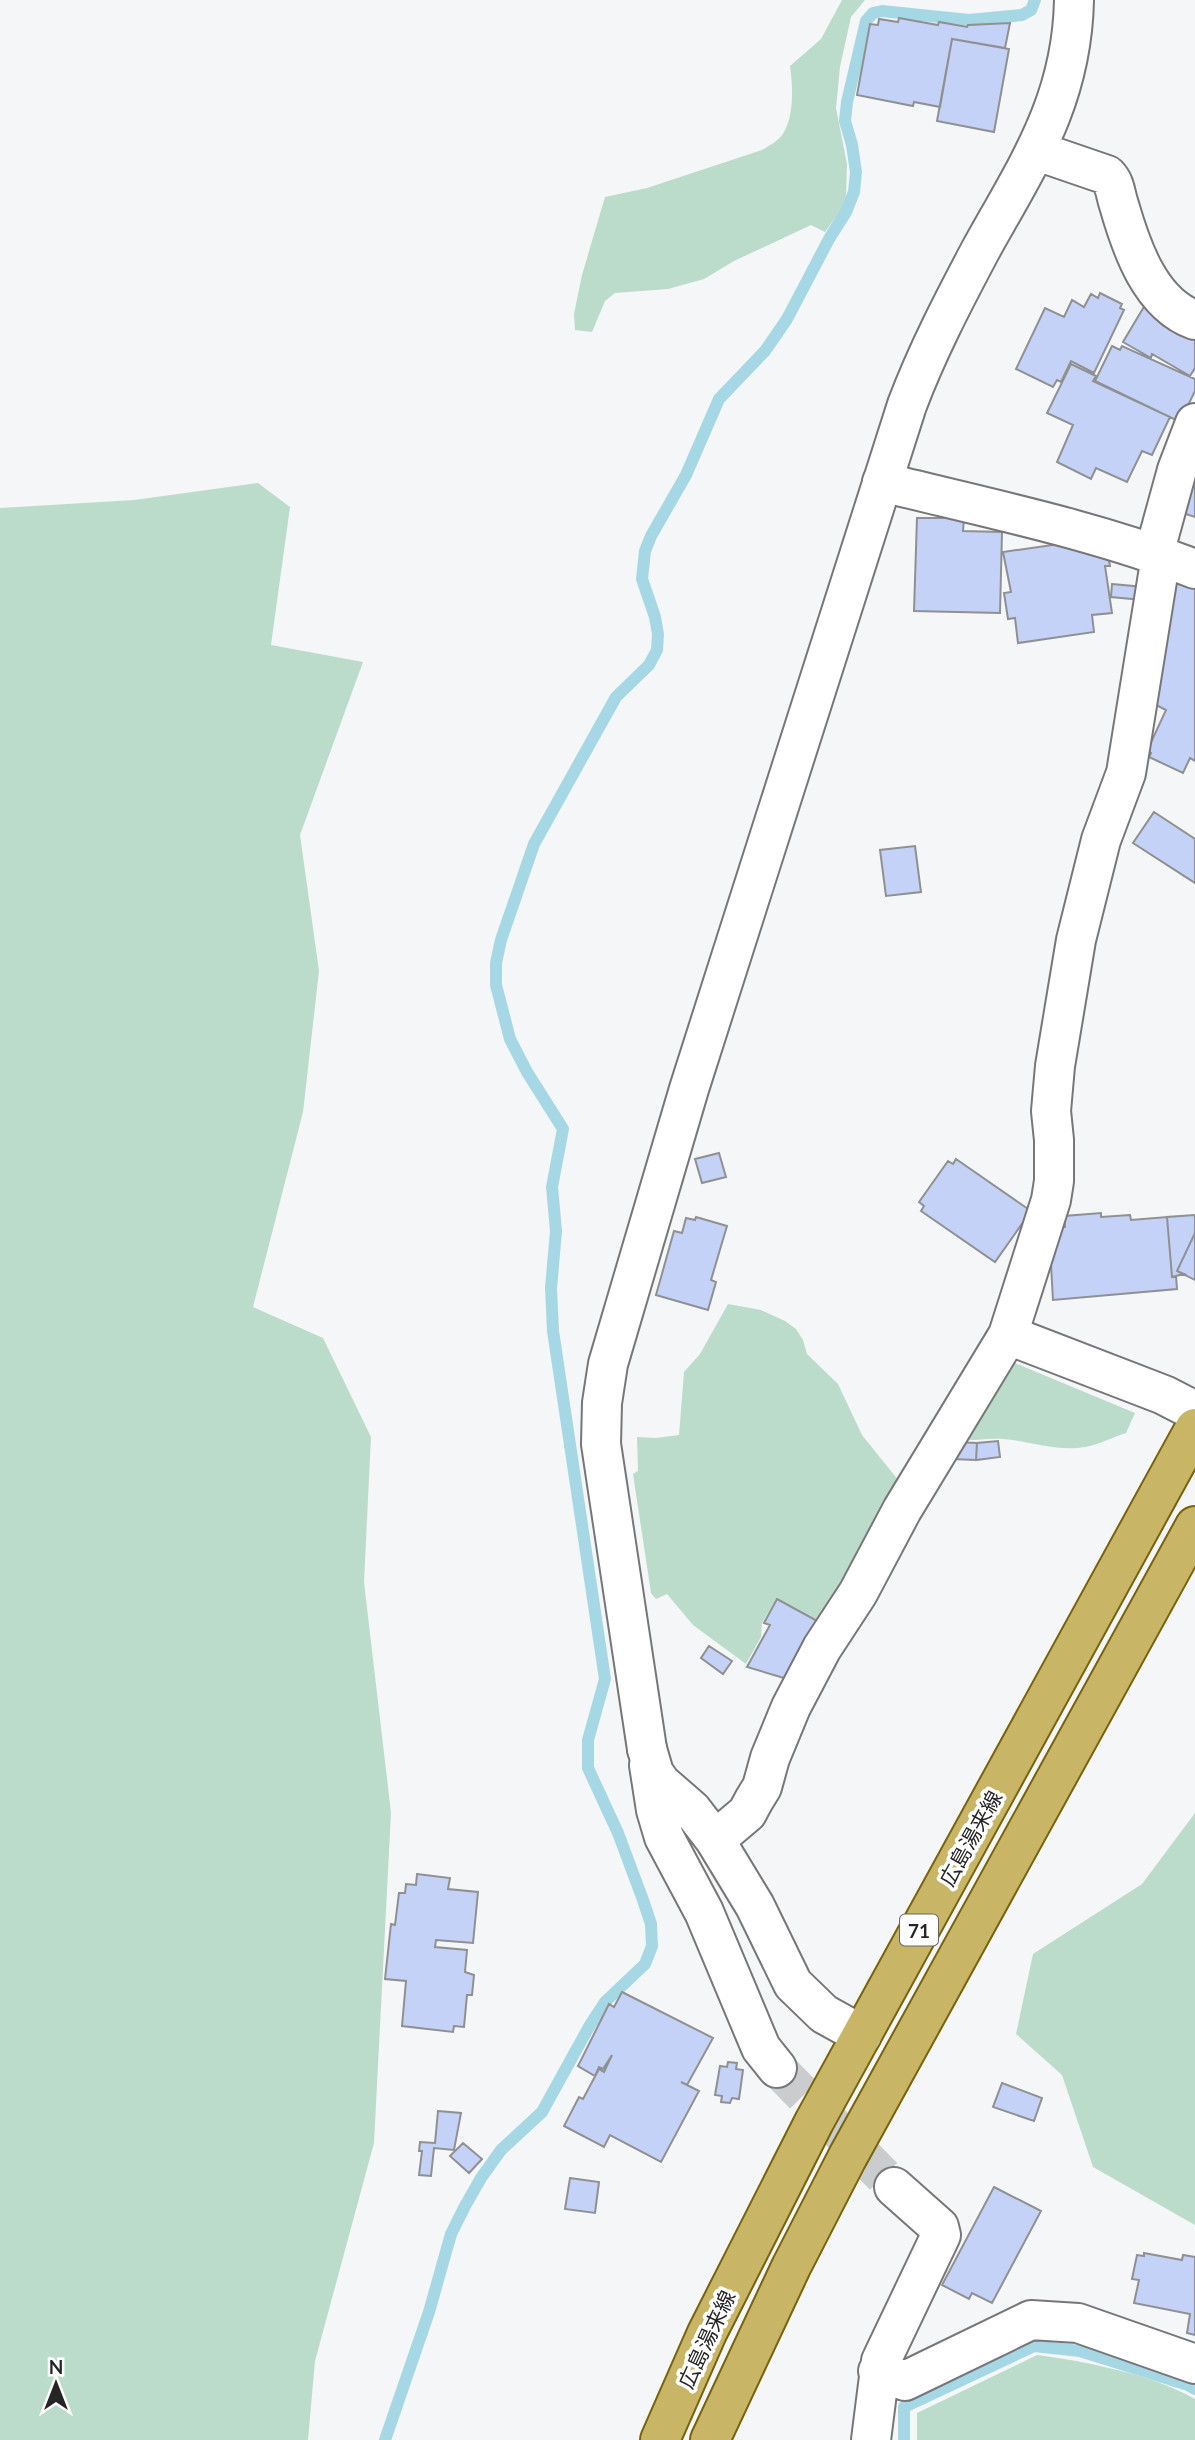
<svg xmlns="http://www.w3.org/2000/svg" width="1195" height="2440" viewBox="0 0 1195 2440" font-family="Lato,'Noto Sans JP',sans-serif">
<rect width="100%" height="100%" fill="#f5f6f7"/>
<path fill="#bbdccb" d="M 842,0 L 865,0 L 851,17 L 840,67 L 836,108 L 847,164 L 846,196 L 842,209 L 825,232 L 811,225 L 734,261 L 704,279 L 668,289 L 615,293 L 605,301 L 592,332 L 575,330 L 574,314 L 582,275 L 605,197 L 647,188 L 762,150 C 770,145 779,141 784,132 C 794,115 793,86 790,66 L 821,39 Z
M 258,483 L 290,507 L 271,645 L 363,662 L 300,835 L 319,971 L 303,1112 L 253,1307 L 323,1338 L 371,1437 L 364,1582 L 391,1813 L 374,2143 L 315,2361 L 308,2440 L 0,2440 L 0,508 L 134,500 Z
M 728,1304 L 761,1310 L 785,1321 L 796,1329 L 803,1340 L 807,1354 L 838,1384 L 862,1435 L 903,1486 L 829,1626 L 777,1598 L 762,1623 L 761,1637 L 746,1664 L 693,1625 L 667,1594 L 656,1599 L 651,1593 L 633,1474 L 638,1471 L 637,1437 L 656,1438 L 679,1435 L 684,1372 L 700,1354 Z
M 1015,1363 L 1135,1413 L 1126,1433 C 1113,1437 1098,1445 1085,1447 C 1056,1452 1031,1441 1003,1439 C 988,1438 974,1441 959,1440 L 1004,1365 Z
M 1195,1813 L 1195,2225 L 1093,2167 L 1062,2075 L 1016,2034 L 1033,1954 L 1142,1884 Z
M 1037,2355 C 1085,2361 1153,2375 1195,2399 L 1195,2440 L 917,2440 L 917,2413 Z"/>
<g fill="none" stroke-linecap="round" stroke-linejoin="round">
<path stroke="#a6d7e5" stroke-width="12" d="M 385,2440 L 429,2312 L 451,2234 L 465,2206 L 481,2178 L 501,2150 L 542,2112 L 590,2025 L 605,2002 L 645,1964 L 652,1946 L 651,1924 L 643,1900 L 618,1833 L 588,1768 L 588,1740 L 605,1679 L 553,1331 L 551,1288 L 556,1231 L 552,1187 L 563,1129 L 527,1072 L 510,1039 L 496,985 L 496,963 L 501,940 L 534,844 L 616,697 L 649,665 L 657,650 L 658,634 L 655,617 L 642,579 L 645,551 L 651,536 L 686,475 L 719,399 L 765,351 L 787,319 L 829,239 L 846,212 L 854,192 L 856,172 L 852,145 L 845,121 L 847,102 L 866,21 L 873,13 L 882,11 L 969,20 L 1022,15 L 1031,10 L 1035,0
M 904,2440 L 904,2407 L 1034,2346 L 1080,2351 L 1188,2385 L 1195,2389"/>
</g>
<path fill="#c5d2f7" stroke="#8f9091" stroke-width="2" d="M 899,18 L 938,25 L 939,22 L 967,27 L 968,25 L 1010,23 L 1005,48 L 952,39 L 940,107 L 914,102 L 913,106 L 857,95 L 870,24 L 878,25 L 879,19 L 898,22 Z
M 952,39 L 1009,49 L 994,132 L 937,121 Z
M 1100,293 L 1122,304 L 1120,308 L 1124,310 L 1094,373 L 1071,361 L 1061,382 L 1057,380 L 1053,387 L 1016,369 L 1045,308 L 1064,317 L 1072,300 L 1084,307 L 1091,294 L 1098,298 Z
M 1145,305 L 1195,335 L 1195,368 L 1190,376 L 1152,354 L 1151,358 L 1123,342 Z
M 1112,346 L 1120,350 L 1122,346 L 1195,379 L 1195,391 L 1180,422 L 1095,381 Z
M 1071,364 L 1096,376 L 1093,381 L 1170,417 L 1152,455 L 1142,451 L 1127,482 L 1096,468 L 1091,479 L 1057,462 L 1073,425 L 1047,413 Z
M 1195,461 L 1195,517 L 1180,512 Z
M 917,518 L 964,518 L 963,531 L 1002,532 L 1000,613 L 914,611 Z
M 1073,542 L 1108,555 L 1110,566 L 1105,566 L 1112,613 L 1092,615 L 1094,632 L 1018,643 L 1015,618 L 1008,619 L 1004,593 L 1011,592 L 1003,552 Z
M 1166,572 L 1195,584 L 1195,761 L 1190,758 L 1183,773 L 1149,757 L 1151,753 L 1147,751 L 1166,710 L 1152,703 Z
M 1112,584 L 1144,587 L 1142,600 L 1111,597 Z
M 1154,812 L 1195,839 L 1195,883 L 1133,843 Z
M 915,846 L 921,892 L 886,896 L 880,850 Z
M 719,1153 L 726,1177 L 702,1183 L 695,1159 Z
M 956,1159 L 1031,1211 L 995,1262 L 921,1211 L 924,1206 L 919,1202 L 948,1161 L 953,1164 Z
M 1101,1213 L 1101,1217 L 1130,1215 L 1131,1220 L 1167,1217 L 1172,1277 L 1176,1276 L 1177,1289 L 1053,1300 L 1049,1229 L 1065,1227 L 1064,1216 Z
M 1195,1215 L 1195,1233 L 1177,1271 L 1184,1274 L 1172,1277 L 1167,1217 Z
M 696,1217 L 727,1226 L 711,1280 L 716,1282 L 708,1310 L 656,1295 L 674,1231 L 682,1233 L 686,1218 L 695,1220 Z
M 1195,1233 L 1195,1280 L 1177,1271 Z
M 998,1441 L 1000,1457 L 976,1460 L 977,1443 Z
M 953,1442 L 977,1443 L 976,1460 L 952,1459 Z
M 777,1599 L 821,1623 L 794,1681 L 747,1667 L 770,1625 L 764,1623 Z
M 709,1646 L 732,1661 L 723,1674 L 701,1658 Z
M 417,1874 L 450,1878 L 448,1889 L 478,1892 L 473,1943 L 436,1940 L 435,1947 L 467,1950 L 465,1972 L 474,1975 L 472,1995 L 467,1995 L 464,2027 L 454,2026 L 453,2032 L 402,2026 L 406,1981 L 385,1979 L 391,1924 L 395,1925 L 399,1893 L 405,1893 L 406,1884 L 416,1885 Z
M 622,1992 L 713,2038 L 687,2085 L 681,2082 L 699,2091 L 661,2162 L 610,2135 L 604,2147 L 564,2126 L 579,2097 L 583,2099 L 599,2069 L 604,2072 L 612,2055 L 603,2069 L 599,2067 L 595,2076 L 578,2066 L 609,2004 L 614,2007 Z
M 728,2062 L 737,2063 L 736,2069 L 743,2070 L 739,2099 L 732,2098 L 730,2103 L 721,2102 L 722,2096 L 715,2095 L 720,2066 L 727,2067 Z
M 1002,2083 L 1042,2098 L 1034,2121 L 993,2107 Z
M 438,2111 L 461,2113 L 454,2150 L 434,2148 L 431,2176 L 419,2175 L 422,2151 L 419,2151 L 420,2142 L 435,2143 Z
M 463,2143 L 482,2159 L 469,2173 L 450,2156 Z
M 570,2178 L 599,2182 L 595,2213 L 565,2209 Z
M 994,2187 L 1041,2211 L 992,2303 L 972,2293 L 969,2299 L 942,2285 Z
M 1144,2253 L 1182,2260 L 1183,2255 L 1195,2257 L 1195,2335 L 1187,2333 L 1190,2314 L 1134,2303 L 1139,2280 L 1132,2279 L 1137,2255 L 1144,2256 Z"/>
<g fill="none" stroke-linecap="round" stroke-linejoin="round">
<path stroke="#cbcccd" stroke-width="38" stroke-dasharray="38 19" stroke-linecap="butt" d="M 777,2068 L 894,2187"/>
<defs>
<path id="street" d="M 1037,151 L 1107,175 C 1116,184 1115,194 1119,205 C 1131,247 1150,304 1195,320
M 882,482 C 987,508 1095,530 1195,569
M 1154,554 L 1177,470 L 1195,423
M 1008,1335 L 1164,1395 L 1195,1411
M 647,1749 L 654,1773 L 661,1783 L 692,1810 L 715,1840 L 755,1906 L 793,1984 L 824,2014 L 862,2035
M 649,1765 L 656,1810 L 664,1837 L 704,1912 L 761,2048 L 777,2068
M 715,1840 L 747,1813 L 754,1800 L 762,1787 L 770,1758 L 791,1707 L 822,1648 L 858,1593 L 902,1510 L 1008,1335 L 1051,1200 L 1054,1181 L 1054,1140 L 1051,1111 L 1055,1066 L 1076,940 L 1101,840 L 1126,773 L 1161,556
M 878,2371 L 905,2381 L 1031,2320 L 1078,2323 L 1195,2364
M 871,2440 L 881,2361 L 941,2235 L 939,2227 L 894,2187"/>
<path id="secondary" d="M 647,1749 L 601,1444 L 602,1403 L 608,1364 L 689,1089 L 907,405 C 927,352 953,302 980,251 C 1027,166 1072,102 1074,0"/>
<path id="primary" d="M 660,2440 L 707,2333 L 814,2122 L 1195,1428
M 710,2440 L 791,2267 L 847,2158 L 1195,1526"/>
</defs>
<use href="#street" stroke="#777779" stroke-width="42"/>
<use href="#secondary" stroke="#777779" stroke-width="42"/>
<use href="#primary" stroke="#78630d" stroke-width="42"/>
<use href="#street" stroke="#fff" stroke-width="38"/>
<use href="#secondary" stroke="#fff" stroke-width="38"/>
<use href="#primary" stroke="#c8b666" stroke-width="38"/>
</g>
<g text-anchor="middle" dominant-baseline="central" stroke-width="7" stroke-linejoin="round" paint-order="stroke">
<rect fill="#fff" stroke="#666" stroke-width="2" x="900" y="1914.5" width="38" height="31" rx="5"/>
<g font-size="19" font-weight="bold" fill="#252525">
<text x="919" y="1930">71</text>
</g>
<g font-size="21" fill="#252525" stroke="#fff">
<text transform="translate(970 1838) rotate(-61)">広島湯来線</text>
<text transform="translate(706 2339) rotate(-65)">広島湯来線</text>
</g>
</g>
<g transform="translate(56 2384)" stroke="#ffffff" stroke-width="5" paint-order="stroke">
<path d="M0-5L12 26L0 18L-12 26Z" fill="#252525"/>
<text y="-10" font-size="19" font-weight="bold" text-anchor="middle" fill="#252525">N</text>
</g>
</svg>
